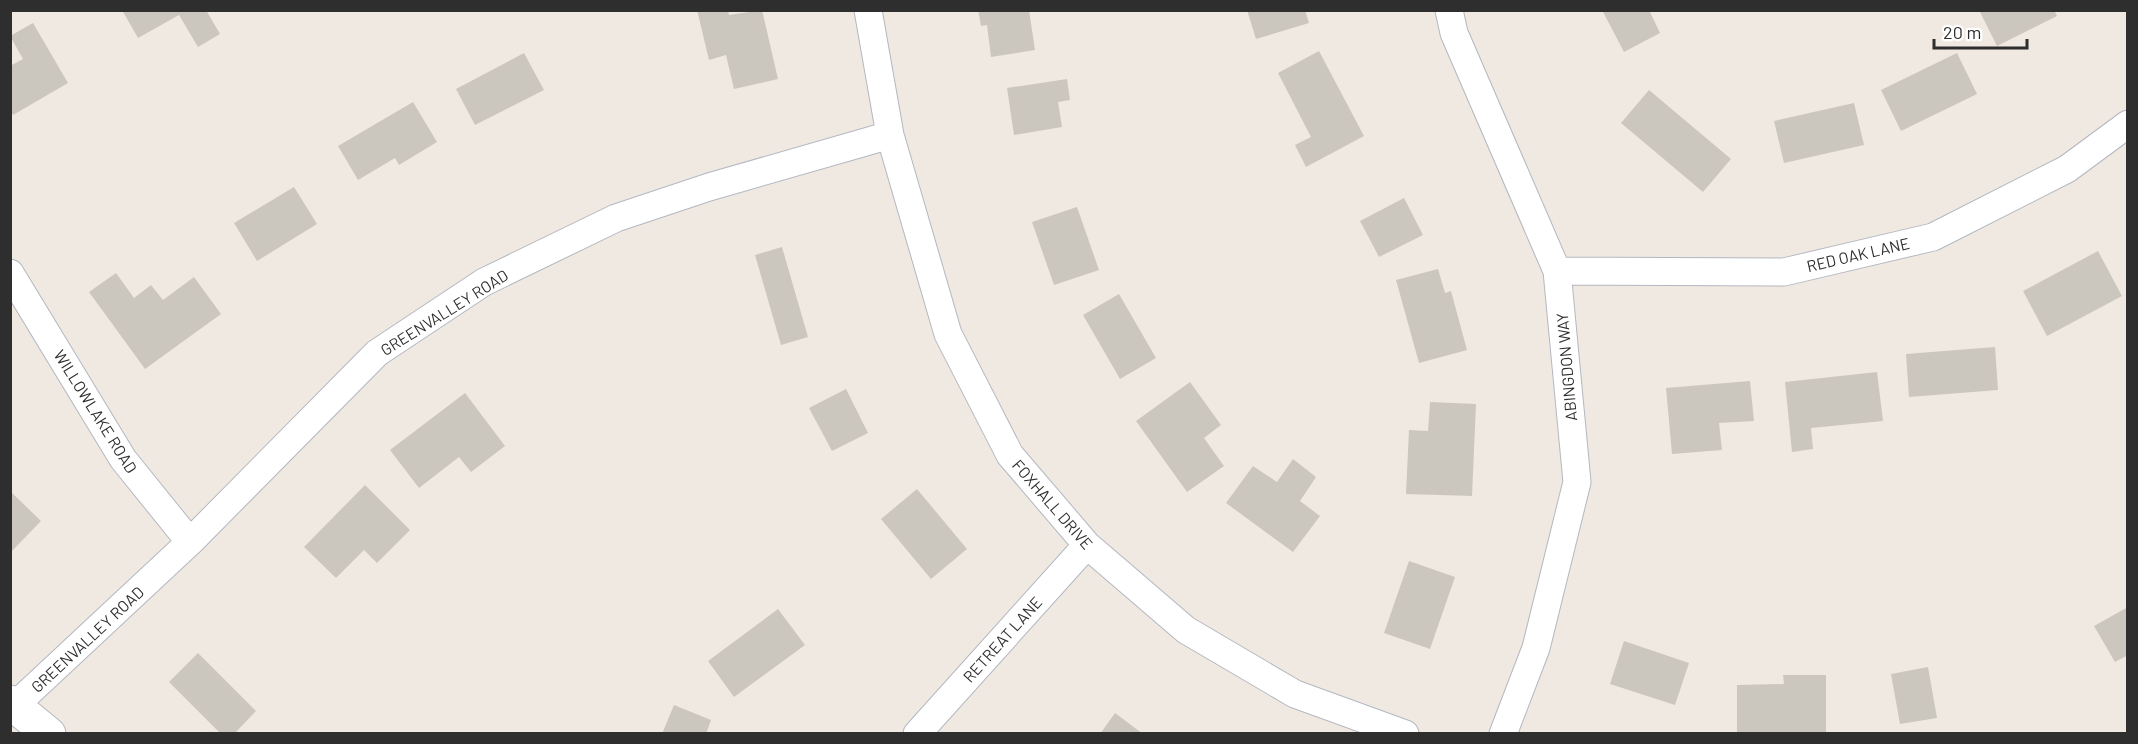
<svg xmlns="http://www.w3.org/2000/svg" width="2138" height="744" viewBox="0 0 2138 744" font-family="Barlow,sans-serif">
<rect width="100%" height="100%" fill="#efe9e1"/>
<path fill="#cbc7bf" d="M 122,10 L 206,10 L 220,34 L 198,47 L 179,15 L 138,38 Z
M 697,10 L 728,10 L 729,15 L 762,10 L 778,79 L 734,89 L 726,55 L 709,60 Z
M 978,10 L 1029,10 L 1035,50 L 991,57 L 987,25 L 981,26 Z
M 1247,10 L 1305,10 L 1309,23 L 1256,39 Z
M 1602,10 L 1649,10 L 1660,33 L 1624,52 Z
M 1979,10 L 2054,10 L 2057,16 L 1997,46 Z
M 33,23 L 68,83 L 13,115 L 10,110 L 10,66 L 23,59 L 10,36 Z
M 1319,51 L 1364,136 L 1306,167 L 1295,145 L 1311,137 L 1278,73 Z
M 524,53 L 544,90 L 475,125 L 456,89 Z
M 1957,53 L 1977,94 L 1901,131 L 1881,90 Z
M 1067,79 L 1070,100 L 1058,102 L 1062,127 L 1014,135 L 1007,88 Z
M 1649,90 L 1731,159 L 1703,192 L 1621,123 Z
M 413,102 L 437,142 L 399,165 L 395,158 L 358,180 L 338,146 Z
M 1854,103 L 1864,145 L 1784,163 L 1774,121 Z
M 294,187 L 317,224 L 257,261 L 234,223 Z
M 1404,198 L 1423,235 L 1379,257 L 1360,221 Z
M 1077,207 L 1099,270 L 1054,285 L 1032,222 Z
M 782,247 L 808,337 L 781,345 L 755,255 Z
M 2098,251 L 2122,296 L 2047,336 L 2023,291 Z
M 1438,269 L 1445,293 L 1451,291 L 1467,350 L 1419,363 L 1396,280 Z
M 116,273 L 134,298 L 151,285 L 163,300 L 194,277 L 221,314 L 145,369 L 89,292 Z
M 1119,294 L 1156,358 L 1120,379 L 1083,315 Z
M 1995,347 L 1998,390 L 1909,397 L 1906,354 Z
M 1877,372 L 1883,421 L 1811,428 L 1813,449 L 1792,452 L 1785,382 Z
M 1750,381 L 1754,421 L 1719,423 L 1722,450 L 1672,454 L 1666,388 Z
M 1190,382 L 1221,425 L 1204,438 L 1224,466 L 1187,492 L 1136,421 Z
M 846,389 L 868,433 L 832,451 L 809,408 Z
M 465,393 L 505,446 L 471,472 L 459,457 L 419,488 L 390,450 Z
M 1430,402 L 1476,404 L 1472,496 L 1406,494 L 1409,430 L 1428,431 Z
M 1293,459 L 1316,477 L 1300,501 L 1320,516 L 1293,552 L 1226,503 L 1253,466 L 1277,482 Z
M 365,485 L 410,530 L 377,563 L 364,550 L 336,578 L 304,547 Z
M 917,489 L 967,549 L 931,579 L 881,519 Z
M 10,491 L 41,521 L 10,553 Z
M 1409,561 L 1455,577 L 1430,649 L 1384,633 Z
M 2128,607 L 2128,655 L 2115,662 L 2094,626 Z
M 778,609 L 805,645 L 734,697 L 708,661 Z
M 1624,641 L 1689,663 L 1675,705 L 1610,684 Z
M 198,653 L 256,711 L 234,734 L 221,734 L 169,682 Z
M 1928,667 L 1937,718 L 1900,724 L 1891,674 Z
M 1783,675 L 1826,675 L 1826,734 L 1737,734 L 1737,685 L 1784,684 Z
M 674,705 L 711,720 L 706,734 L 662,734 Z
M 1115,713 L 1143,734 L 1100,734 Z"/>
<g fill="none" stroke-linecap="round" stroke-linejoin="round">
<defs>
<path id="minor" d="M 868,10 L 890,135 L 948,334 L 1010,455 L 1087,545 L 1186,630 L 1295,694 L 1405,734
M 1449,10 L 1454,33 L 1557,271 L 1577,482 L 1536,648 L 1503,734
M 1557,271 L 1784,272 L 1933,237 L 2067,169 L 2128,124
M 10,273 L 123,459 L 190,542
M 10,710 L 190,542 L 377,353 L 484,282 L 616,218 L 709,187 L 890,135
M 917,734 L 1087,545"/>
<path id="tertiary" d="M 10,702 L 49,734"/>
</defs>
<use href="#minor" stroke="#b4b7c1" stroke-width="29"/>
<use href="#tertiary" stroke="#b4b7c1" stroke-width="35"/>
<use href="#minor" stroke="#fff" stroke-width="27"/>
<use href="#tertiary" stroke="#fff" stroke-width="33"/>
</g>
<g text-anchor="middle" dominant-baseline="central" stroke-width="4.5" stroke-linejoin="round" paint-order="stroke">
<g font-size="16" fill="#2e2e2e" stroke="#fff">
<text transform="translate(1858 254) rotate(-13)">RED OAK LANE</text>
<text transform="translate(444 312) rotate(-32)">GREENVALLEY ROAD</text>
<text transform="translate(1566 367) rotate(-95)">ABINGDON WAY</text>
<text transform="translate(96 411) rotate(58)">WILLOWLAKE ROAD</text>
<text transform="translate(1053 504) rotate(49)">FOXHALL DRIVE</text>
<text transform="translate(87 639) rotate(-43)">GREENVALLEY ROAD</text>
<text transform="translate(1002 639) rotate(-48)">RETREAT LANE</text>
</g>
</g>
<rect width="2138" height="744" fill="none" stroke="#2e2e2e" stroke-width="24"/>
<path d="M1934 39v9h93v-9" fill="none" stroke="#2e2e2e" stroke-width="3"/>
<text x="1943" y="39" font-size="18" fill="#2e2e2e" stroke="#ffffff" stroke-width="4.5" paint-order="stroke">20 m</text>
</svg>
